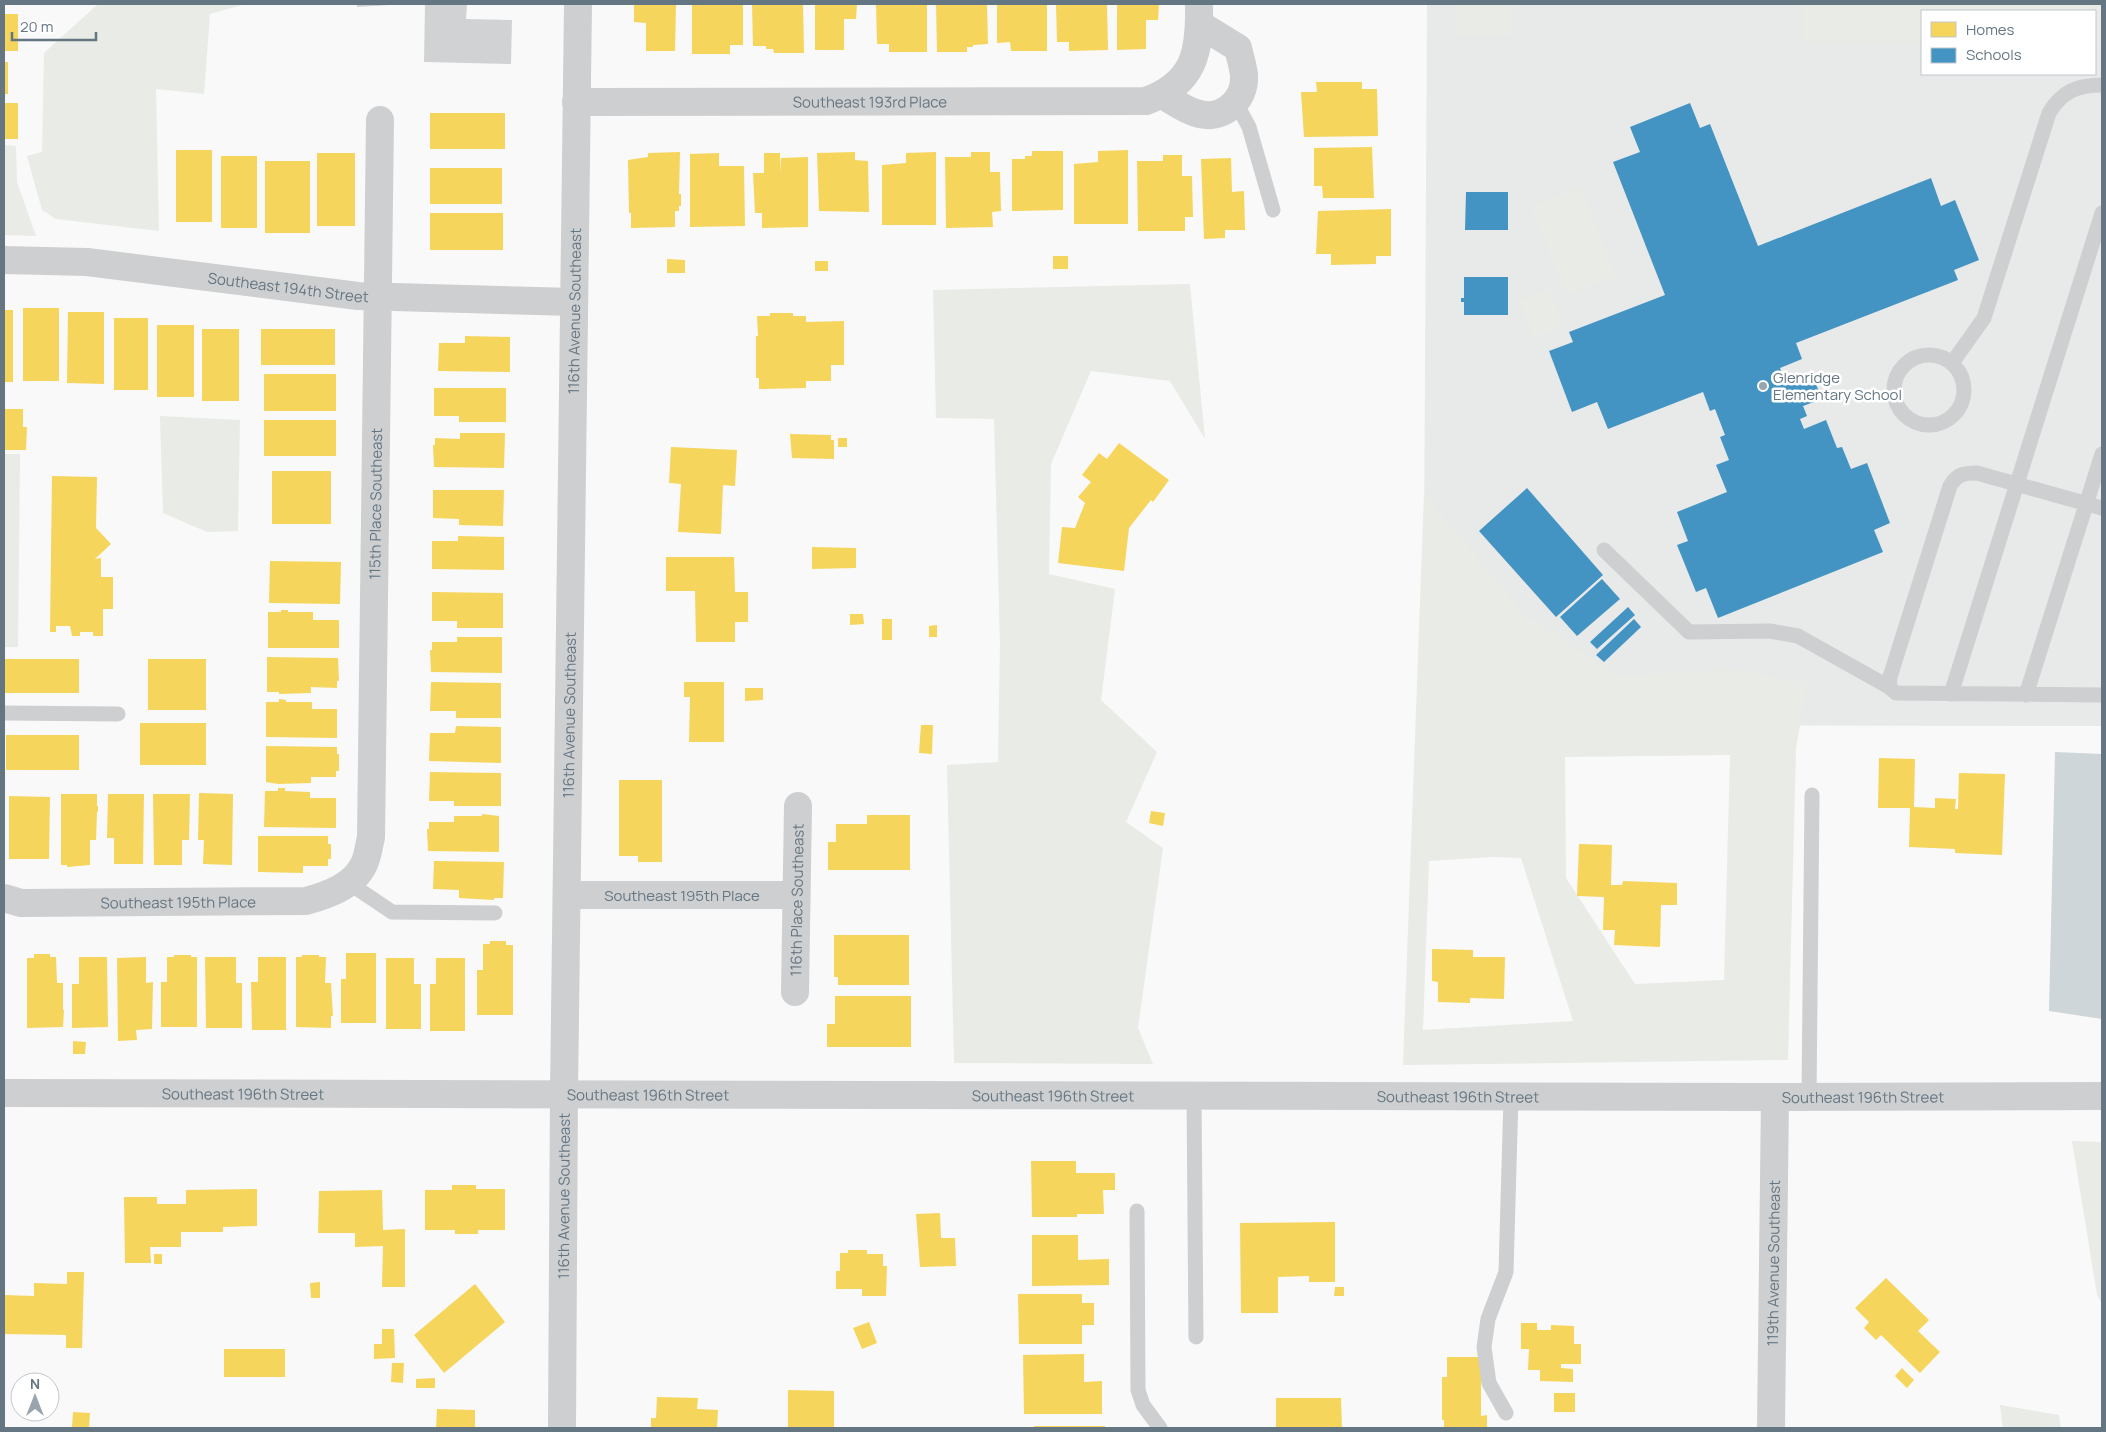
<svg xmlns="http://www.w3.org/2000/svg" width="2106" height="1432" viewBox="0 0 2106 1432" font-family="Manrope,sans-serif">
<rect width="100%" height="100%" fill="#f9f9f9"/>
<path fill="#e8e9e9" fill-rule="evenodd" d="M 1427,4 L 2102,4 L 2102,726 L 1423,725 ZM 1922,11 L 2095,11 L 2095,74 L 1922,74 Z"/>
<path fill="#e8ebe6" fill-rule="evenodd" d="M 98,4 L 246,4 L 210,14 L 204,94 L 156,89 L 159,231 L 56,219 L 42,210 L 27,156 L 42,152 L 44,53 Z
M 1456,4 L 1513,4 L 1513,35 L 1456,35 Z
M 1804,4 L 2102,4 L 2102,42 L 2095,42 L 2095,11 L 1922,11 L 1922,42 L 1804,42 Z
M 4,145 L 16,146 L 17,182 L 36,236 L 4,235 Z
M 1581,187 L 1616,276 L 1566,295 L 1531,206 Z
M 1190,284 L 1205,439 L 1170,381 L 1091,371 L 1051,464 L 1049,574 L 1115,589 L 1101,700 L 1157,752 L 1126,822 L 1163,848 L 1138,1028 L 1153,1064 L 954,1063 L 947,765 L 998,762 L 1000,643 L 994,419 L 936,418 L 933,290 Z
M 1549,289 L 1564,326 L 1534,338 L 1519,301 Z
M 160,416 L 240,420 L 238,531 L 207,532 L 163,513 Z
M 4,454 L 20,454 L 18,647 L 4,647 Z
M 1424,493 L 1526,616 L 1619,676 L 1729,669 L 1807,683 L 1796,749 L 1788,1060 L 1403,1065 ZM 1730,755 L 1724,980 L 1635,984 L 1566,878 L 1565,757 ZM 1494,857 L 1521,858 L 1573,1021 L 1423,1030 L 1429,861 Z
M 2072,1141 L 2102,1142 L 2102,1304 L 2097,1295 Z
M 2000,1405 L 2059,1415 L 2061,1428 L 2003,1428 Z"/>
<path fill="#ced6d9" d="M 2055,752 L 2102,754 L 2102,1019 L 2049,1011 Z"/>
<path fill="#f6d55c" d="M 634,4 L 676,4 L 675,51 L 646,51 L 646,23 L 634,22 Z
M 692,4 L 743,4 L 743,45 L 730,45 L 730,54 L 692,54 Z
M 752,4 L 803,4 L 804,53 L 774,53 L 773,49 L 766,49 L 766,46 L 753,46 Z
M 815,4 L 857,4 L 856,19 L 844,19 L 844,50 L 815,50 Z
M 876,4 L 927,4 L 927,52 L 889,52 L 889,44 L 877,44 Z
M 936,4 L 987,4 L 988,44 L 973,45 L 973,47 L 967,47 L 967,52 L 937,52 Z
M 997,4 L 1047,4 L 1047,51 L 1011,51 L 1010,42 L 997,43 Z
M 1056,4 L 1107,4 L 1108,50 L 1069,51 L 1069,42 L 1057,42 Z
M 1117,4 L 1159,4 L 1158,20 L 1146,20 L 1146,49 L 1117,50 Z
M 4,14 L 18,14 L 18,51 L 4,51 Z
M 4,62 L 8,62 L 8,94 L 4,94 Z
M 1316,82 L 1362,82 L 1362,89 L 1377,89 L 1378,136 L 1304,137 L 1301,92 L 1317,92 Z
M 4,103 L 18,103 L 18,139 L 4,139 Z
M 430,113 L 505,113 L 505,149 L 430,149 Z
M 1372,147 L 1374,198 L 1323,198 L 1322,186 L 1314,186 L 1314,148 Z
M 176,150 L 212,150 L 212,222 L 176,222 Z
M 1128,150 L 1128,224 L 1074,224 L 1074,164 L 1098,162 L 1098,151 Z
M 1032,151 L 1063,151 L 1063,210 L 1012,211 L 1012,159 L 1025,159 L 1025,156 L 1032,156 Z
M 680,152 L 679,194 L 681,194 L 681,206 L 679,206 L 679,211 L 675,211 L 675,227 L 631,228 L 631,213 L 629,213 L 628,160 L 648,157 L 648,153 Z
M 855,152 L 855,160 L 868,161 L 869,212 L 819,211 L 817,153 Z
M 936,152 L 936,225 L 882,225 L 882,165 L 906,163 L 906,153 Z
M 971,152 L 990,152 L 990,172 L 1000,172 L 1001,211 L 992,212 L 993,227 L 946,228 L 945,157 L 971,157 Z
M 317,153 L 355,153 L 355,226 L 317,226 Z
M 719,153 L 719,166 L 744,166 L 745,226 L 690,227 L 690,154 Z
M 764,153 L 780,153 L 780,174 L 781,158 L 808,157 L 808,227 L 762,228 L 762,213 L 755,213 L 753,173 L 764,173 Z
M 1163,155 L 1182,155 L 1182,176 L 1192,176 L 1193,217 L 1185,217 L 1185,231 L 1138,231 L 1137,161 L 1163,161 Z
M 221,156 L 257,156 L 257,228 L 221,228 Z
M 1231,158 L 1232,192 L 1244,191 L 1245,230 L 1225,230 L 1225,238 L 1204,239 L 1201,159 Z
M 265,161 L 310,161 L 310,233 L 265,233 Z
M 430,168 L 502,168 L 502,204 L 430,204 Z
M 1391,209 L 1391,256 L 1376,256 L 1376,264 L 1331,265 L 1331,254 L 1316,254 L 1318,211 Z
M 430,213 L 503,213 L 503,250 L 430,250 Z
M 1053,256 L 1068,256 L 1068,269 L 1053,269 Z
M 667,259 L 685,260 L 685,273 L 667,273 Z
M 815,261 L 828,261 L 828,271 L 815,271 Z
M 23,308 L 59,308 L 59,381 L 23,381 Z
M 4,310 L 13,310 L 13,382 L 4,382 Z
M 68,312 L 104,312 L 104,384 L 67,383 Z
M 770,313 L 793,313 L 793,316 L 806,316 L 806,322 L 844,321 L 844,365 L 831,365 L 831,381 L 806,381 L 806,388 L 759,389 L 759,378 L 756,378 L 756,336 L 758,336 L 757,316 L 770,316 Z
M 114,318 L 148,318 L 148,390 L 114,390 Z
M 157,325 L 194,325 L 194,397 L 157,397 Z
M 202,329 L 239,329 L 239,401 L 202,401 Z
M 261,329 L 335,329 L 335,365 L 261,365 Z
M 465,336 L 510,337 L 510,372 L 438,371 L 439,343 L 465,343 Z
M 264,374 L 336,374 L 336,411 L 264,411 Z
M 434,388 L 506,388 L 506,422 L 459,422 L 459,416 L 434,416 Z
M 4,409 L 23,409 L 23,427 L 27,427 L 26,450 L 4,450 Z
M 264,420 L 336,420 L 336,456 L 264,456 Z
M 460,433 L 505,433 L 504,468 L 434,467 L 433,445 L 435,445 L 435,438 L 460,439 Z
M 790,434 L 831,435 L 831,440 L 834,440 L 834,459 L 792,458 Z
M 838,438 L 847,438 L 847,447 L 838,447 Z
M 1119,443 L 1169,480 L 1153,502 L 1151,500 L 1129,528 L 1124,571 L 1058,563 L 1062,527 L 1075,528 L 1085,503 L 1078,497 L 1091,482 L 1082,475 L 1099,453 L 1107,459 Z
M 671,447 L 737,450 L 735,486 L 723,485 L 721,534 L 678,532 L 681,484 L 669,483 Z
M 272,471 L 331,471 L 331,524 L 272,524 Z
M 52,476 L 97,477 L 96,528 L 111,544 L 95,559 L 101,558 L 101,577 L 113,577 L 113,609 L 103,609 L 103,636 L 93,636 L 93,632 L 80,632 L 80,636 L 72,636 L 70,626 L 56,626 L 56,632 L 50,632 Z
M 433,490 L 504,490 L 503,526 L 459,525 L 459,519 L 433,518 Z
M 458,536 L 504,537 L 504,570 L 432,569 L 432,541 L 458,541 Z
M 812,547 L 856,548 L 856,568 L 812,569 Z
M 666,557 L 734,557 L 735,592 L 748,592 L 748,622 L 735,622 L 735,642 L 696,642 L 695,591 L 666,591 Z
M 270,561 L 341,562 L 340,604 L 269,603 Z
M 432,592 L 503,593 L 503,628 L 457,628 L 457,621 L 432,621 Z
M 281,610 L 288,610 L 288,612 L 313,612 L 313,620 L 339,620 L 339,648 L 268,648 L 268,612 L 281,612 Z
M 850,614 L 863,614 L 864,624 L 850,625 Z
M 882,619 L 892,619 L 892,640 L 882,640 Z
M 937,625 L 937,637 L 929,637 L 929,626 Z
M 457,637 L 502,637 L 502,673 L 431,672 L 430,650 L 432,650 L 432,642 L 457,642 Z
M 267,657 L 338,658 L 339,681 L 337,681 L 337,688 L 311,687 L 311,693 L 279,694 L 279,692 L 267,692 Z
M 5,659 L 79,659 L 79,693 L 5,693 Z
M 148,659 L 206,659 L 206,710 L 148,710 Z
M 431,682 L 501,683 L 501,718 L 456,718 L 456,711 L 430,711 Z
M 684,682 L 724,682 L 724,742 L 689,742 L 690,697 L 684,697 Z
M 745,688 L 763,688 L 763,700 L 745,701 Z
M 279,699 L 286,700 L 286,702 L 312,702 L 312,709 L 337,709 L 337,738 L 266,737 L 266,702 L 279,702 Z
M 140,723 L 206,723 L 206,765 L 140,765 Z
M 921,725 L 933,725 L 932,754 L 919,753 Z
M 456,726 L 501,727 L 501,763 L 429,761 L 430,733 L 455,733 Z
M 6,735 L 79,735 L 79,770 L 6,770 Z
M 266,746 L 337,747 L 337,754 L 339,754 L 339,771 L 336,771 L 336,777 L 311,777 L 311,783 L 278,784 L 266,782 Z
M 1879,758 L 1915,759 L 1914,807 L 1935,808 L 1935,798 L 1956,799 L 1955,809 L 1958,809 L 1959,773 L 2005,774 L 2002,855 L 1955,853 L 1955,849 L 1909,847 L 1910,808 L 1878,808 Z
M 430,772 L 501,773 L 501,806 L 454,806 L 454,801 L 429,801 Z
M 619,780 L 662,780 L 662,862 L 638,862 L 638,856 L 619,856 Z
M 278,788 L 285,788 L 285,791 L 310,792 L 310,798 L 336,798 L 336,828 L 264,827 L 265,791 L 278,791 Z
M 199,793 L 233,794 L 232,865 L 203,864 L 204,840 L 198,840 Z
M 61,794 L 97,794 L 97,806 L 98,806 L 98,812 L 97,812 L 96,840 L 90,840 L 90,865 L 67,867 L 67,865 L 61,865 Z
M 108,794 L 144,794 L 143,864 L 114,864 L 114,838 L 107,838 Z
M 153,794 L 190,794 L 189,840 L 182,840 L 182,865 L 154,865 Z
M 9,796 L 50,797 L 49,859 L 9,859 Z
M 1151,811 L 1165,813 L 1163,826 L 1149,823 Z
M 482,814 L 499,816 L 499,852 L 428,851 L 427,829 L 429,829 L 429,822 L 454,822 L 454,816 L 482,816 Z
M 867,815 L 910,815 L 910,870 L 828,870 L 828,842 L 836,842 L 836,824 L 867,824 Z
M 258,836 L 328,836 L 328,844 L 331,844 L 331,859 L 328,859 L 328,866 L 303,866 L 303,873 L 258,872 Z
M 1579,844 L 1612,845 L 1611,885 L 1622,885 L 1623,881 L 1677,883 L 1677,905 L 1661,905 L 1660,947 L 1614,945 L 1615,930 L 1603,930 L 1604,897 L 1577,896 Z
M 434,861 L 504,862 L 503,898 L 494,898 L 494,900 L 459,898 L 459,890 L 433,889 Z
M 834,935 L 909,935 L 909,985 L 838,985 L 838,977 L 834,977 Z
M 490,941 L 506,941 L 506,945 L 513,945 L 513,1015 L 477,1015 L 477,970 L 483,970 L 483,944 L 490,944 Z
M 1432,949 L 1473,950 L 1473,957 L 1505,957 L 1504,999 L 1470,998 L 1470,1003 L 1438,1002 L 1438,982 L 1432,981 Z
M 346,953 L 376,953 L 376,1023 L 341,1023 L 341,979 L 346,979 Z
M 34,954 L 50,954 L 50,957 L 56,957 L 57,983 L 63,983 L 63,1010 L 64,1010 L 63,1027 L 27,1028 L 27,958 L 34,958 Z
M 174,955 L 191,955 L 191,957 L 197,957 L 197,1027 L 161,1027 L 161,982 L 167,982 L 167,957 L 174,957 Z
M 302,955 L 319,955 L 319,957 L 326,957 L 325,983 L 331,983 L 333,1016 L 331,1016 L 331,1028 L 296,1027 L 296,957 L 302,957 Z
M 79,957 L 107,957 L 108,1027 L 72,1028 L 72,984 L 79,984 Z
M 146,957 L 146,983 L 153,982 L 152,1029 L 136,1030 L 137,1040 L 118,1041 L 117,958 Z
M 205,957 L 236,957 L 236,983 L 242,983 L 242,1028 L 206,1028 Z
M 258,957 L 286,957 L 286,1030 L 252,1030 L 251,982 L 258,982 Z
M 386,958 L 414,958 L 414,984 L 421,984 L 421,1029 L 386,1029 Z
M 436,958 L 465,958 L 465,1031 L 430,1031 L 430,984 L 436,984 Z
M 835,996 L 911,996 L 911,1047 L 827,1047 L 827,1024 L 835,1024 Z
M 73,1041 L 86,1042 L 85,1054 L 73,1054 Z
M 1031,1161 L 1076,1161 L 1076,1173 L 1115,1173 L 1115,1190 L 1103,1190 L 1104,1214 L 1077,1214 L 1077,1217 L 1032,1217 Z
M 452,1185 L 476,1185 L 476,1189 L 505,1189 L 505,1230 L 478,1230 L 478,1234 L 455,1234 L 455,1230 L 425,1230 L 425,1190 L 452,1190 Z
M 257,1189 L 257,1226 L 223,1227 L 223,1232 L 181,1232 L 181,1247 L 150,1247 L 151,1263 L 125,1263 L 124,1197 L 157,1197 L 157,1204 L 186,1204 L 186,1190 Z
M 382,1190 L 383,1230 L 405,1229 L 405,1287 L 382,1287 L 383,1246 L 355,1247 L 355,1233 L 318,1233 L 319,1191 Z
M 940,1213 L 941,1238 L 955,1238 L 956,1266 L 920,1267 L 916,1214 Z
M 1335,1222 L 1335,1282 L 1309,1282 L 1309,1276 L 1278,1277 L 1278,1313 L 1241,1313 L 1240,1223 Z
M 1032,1235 L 1078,1235 L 1078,1260 L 1109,1259 L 1109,1285 L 1032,1286 Z
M 848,1250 L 867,1250 L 867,1254 L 883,1254 L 883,1266 L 887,1266 L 886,1296 L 862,1296 L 862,1289 L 836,1289 L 836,1271 L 840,1271 L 840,1253 L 848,1253 Z
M 154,1254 L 162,1254 L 162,1264 L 154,1264 Z
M 67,1272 L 84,1272 L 82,1348 L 66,1348 L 66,1335 L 4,1334 L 4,1295 L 34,1296 L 34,1283 L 67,1284 Z
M 1886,1278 L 1929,1320 L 1918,1331 L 1940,1352 L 1920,1373 L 1881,1335 L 1876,1340 L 1864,1328 L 1869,1322 L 1855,1308 Z
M 320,1282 L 320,1298 L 311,1298 L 310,1283 Z
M 475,1284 L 505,1322 L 444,1373 L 414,1335 Z
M 1335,1287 L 1344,1287 L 1344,1296 L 1334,1296 Z
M 1018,1294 L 1082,1294 L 1082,1303 L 1094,1303 L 1094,1325 L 1082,1325 L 1082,1344 L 1019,1344 Z
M 869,1322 L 877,1343 L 862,1349 L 853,1328 Z
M 1521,1323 L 1537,1323 L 1537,1330 L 1551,1330 L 1551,1325 L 1574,1326 L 1574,1344 L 1581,1344 L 1581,1364 L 1561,1364 L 1561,1368 L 1573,1369 L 1573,1382 L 1540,1381 L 1540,1370 L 1528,1370 L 1529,1349 L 1521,1349 Z
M 382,1329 L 394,1329 L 395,1358 L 374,1359 L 374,1344 L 382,1344 Z
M 224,1349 L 285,1349 L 285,1377 L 224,1377 Z
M 1084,1354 L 1084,1382 L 1102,1381 L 1102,1414 L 1024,1414 L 1023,1355 Z
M 1447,1357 L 1481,1357 L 1481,1416 L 1487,1415 L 1487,1428 L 1444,1428 L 1444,1420 L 1442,1420 L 1442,1377 L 1447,1377 Z
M 392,1363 L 404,1363 L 403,1383 L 391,1382 Z
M 1902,1368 L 1914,1380 L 1907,1388 L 1895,1376 Z
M 435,1378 L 435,1388 L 416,1388 L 416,1379 Z
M 788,1390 L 834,1391 L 834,1428 L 788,1428 Z
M 1554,1393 L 1575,1393 L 1575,1412 L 1554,1412 Z
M 657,1397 L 698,1398 L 697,1409 L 718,1410 L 717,1428 L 651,1428 L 651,1418 L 656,1418 Z
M 1276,1398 L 1341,1398 L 1342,1428 L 1276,1428 Z
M 437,1409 L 475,1410 L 475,1428 L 436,1428 Z
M 73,1412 L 90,1413 L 89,1428 L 72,1427 Z
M 1034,1426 L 1105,1426 L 1105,1428 L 1034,1428 Z"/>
<path fill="#4393c3" d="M 1690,103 L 1700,128 L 1710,124 L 1758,246 L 1931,178 L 1941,206 L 1955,200 L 1979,260 L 1954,270 L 1958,280 L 1796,343 L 1802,359 L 1780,368 L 1783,376 L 1790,373 L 1795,384 L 1813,377 L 1822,399 L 1803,406 L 1807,416 L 1800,419 L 1804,429 L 1826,420 L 1837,448 L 1842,447 L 1851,469 L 1867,463 L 1890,523 L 1874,530 L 1883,552 L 1718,618 L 1706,588 L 1696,592 L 1677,545 L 1688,541 L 1677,512 L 1727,492 L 1716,465 L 1729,460 L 1720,437 L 1725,435 L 1715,409 L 1710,411 L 1703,392 L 1608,429 L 1597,402 L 1572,412 L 1549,351 L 1573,342 L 1569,332 L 1665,295 L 1613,162 L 1640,152 L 1630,127 Z
M 1466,192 L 1508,192 L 1508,230 L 1465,230 Z
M 1464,277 L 1508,277 L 1508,315 L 1464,315 L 1464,302 L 1461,302 L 1461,298 L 1464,298 Z
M 1527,488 L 1603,575 L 1556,617 L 1479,531 Z
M 1602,579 L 1620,599 L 1577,636 L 1560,617 Z
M 1628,607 L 1635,615 L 1597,649 L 1590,642 Z
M 1634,619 L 1641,627 L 1604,662 L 1596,655 Z"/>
<path fill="#d0d2d3" d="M 357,4 L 390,4 L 390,5 L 357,7 Z
M 425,4 L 467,4 L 466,19 L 512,20 L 511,64 L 424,62 Z"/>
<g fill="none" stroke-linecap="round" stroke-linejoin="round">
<path stroke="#cecfd0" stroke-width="15" d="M 1236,103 L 1249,127 L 1273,210
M1894 390a35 35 0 1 1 70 0a35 35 0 1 1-70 0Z
M 1952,363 L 1984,318 L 2049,113 C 2062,91 2078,85 2102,85
M 2102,508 L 1977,473 C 1964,473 1957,474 1950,486 L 1890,677 L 1889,687 L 1896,693 L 2102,695
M 1604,550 L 1689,632 L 1770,631 L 1798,636 L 1889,687
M 1951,694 L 2102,213
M 2026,695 L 2102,454
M 4,713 L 118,714
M 349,883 L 392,912 L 495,913
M 1194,1095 L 1196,1337
M 1809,1097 L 1812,795
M 1137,1211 L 1138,1390 L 1143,1405 L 1160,1428
M 1506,1413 L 1489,1383 L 1484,1347 L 1488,1319 L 1506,1272 L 1511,1096"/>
<g stroke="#cecfd0" stroke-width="28">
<path d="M 1162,95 C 1173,101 1185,110 1196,113 C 1221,122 1246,101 1244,75 C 1243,66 1240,57 1238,48 L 1199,24"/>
<path id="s1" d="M 576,102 L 1146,101 C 1195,83 1200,52 1199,4"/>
<path id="s2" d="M 4,260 L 87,262 L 358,296 L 574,302"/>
<path id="s3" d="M 567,895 L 796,895"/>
<path id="s4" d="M 4,898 L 21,903 L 306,901 C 328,895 354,886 364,864 C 368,856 369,845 371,837 L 380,120"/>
<path id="s5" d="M 795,992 L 798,806"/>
<path id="s6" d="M 562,1428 L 564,1093"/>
<path id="s7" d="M 1771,1428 L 1775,1097"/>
</g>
<g stroke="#cecfd0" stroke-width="28">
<path id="s8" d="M 4,1093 L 1775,1097 L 2102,1096"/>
<path id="s9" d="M 564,1093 L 578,4"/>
</g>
</g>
<circle fill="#99a4ac" stroke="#fff" stroke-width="2" cx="1763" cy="386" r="5"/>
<g text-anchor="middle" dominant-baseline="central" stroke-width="5" stroke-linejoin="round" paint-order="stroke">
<g font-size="15" fill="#657683" stroke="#fff">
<text stroke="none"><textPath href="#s1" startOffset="294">Southeast 193rd Place</textPath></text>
<text stroke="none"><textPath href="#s2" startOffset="286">Southeast 194th Street</textPath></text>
<text stroke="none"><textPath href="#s9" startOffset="782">116th Avenue Southeast</textPath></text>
<text stroke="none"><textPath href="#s4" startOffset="735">115th Place Southeast</textPath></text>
<text stroke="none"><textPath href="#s9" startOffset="378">116th Avenue Southeast</textPath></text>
<text stroke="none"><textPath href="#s3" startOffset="115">Southeast 195th Place</textPath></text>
<text stroke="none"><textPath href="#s5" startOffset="92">116th Place Southeast</textPath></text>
<text stroke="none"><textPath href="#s4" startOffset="175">Southeast 195th Place</textPath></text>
<text stroke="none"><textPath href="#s8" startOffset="239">Southeast 196th Street</textPath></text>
<text stroke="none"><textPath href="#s8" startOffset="644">Southeast 196th Street</textPath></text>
<text stroke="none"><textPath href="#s8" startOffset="1049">Southeast 196th Street</textPath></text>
<text stroke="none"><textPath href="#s8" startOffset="1454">Southeast 196th Street</textPath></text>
<text stroke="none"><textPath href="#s8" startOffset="1859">Southeast 196th Street</textPath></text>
<text stroke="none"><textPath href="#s6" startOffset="232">116th Avenue Southeast</textPath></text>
<text stroke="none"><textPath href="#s7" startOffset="165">119th Avenue Southeast</textPath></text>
</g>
<g font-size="15" fill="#657683" stroke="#fff" text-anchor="start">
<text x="1773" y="377">Glenridge<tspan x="1773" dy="17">Elementary School</tspan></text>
</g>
</g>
<rect width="2106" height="1432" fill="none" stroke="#657683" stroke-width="10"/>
<rect x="1921" y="10" width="175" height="65" fill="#ffffff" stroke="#c1c8cd"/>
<rect x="1931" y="22" width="25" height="15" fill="#f6d55c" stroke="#c1c8cd"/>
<text x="1966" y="35" font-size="15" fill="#657683">Homes</text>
<rect x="1931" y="48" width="25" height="15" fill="#4393c3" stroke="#c1c8cd"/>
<text x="1966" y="60" font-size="15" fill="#657683">Schools</text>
<g transform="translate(35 1397)"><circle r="24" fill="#ffffff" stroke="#c1c8cd"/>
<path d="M0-4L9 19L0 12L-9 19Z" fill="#99a4ac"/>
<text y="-8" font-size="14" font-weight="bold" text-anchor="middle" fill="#657683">N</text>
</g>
<path d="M12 32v8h84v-8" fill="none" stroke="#657683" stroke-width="2.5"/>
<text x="20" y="32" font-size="15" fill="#657683" stroke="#ffffff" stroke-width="4" paint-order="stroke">20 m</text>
</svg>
